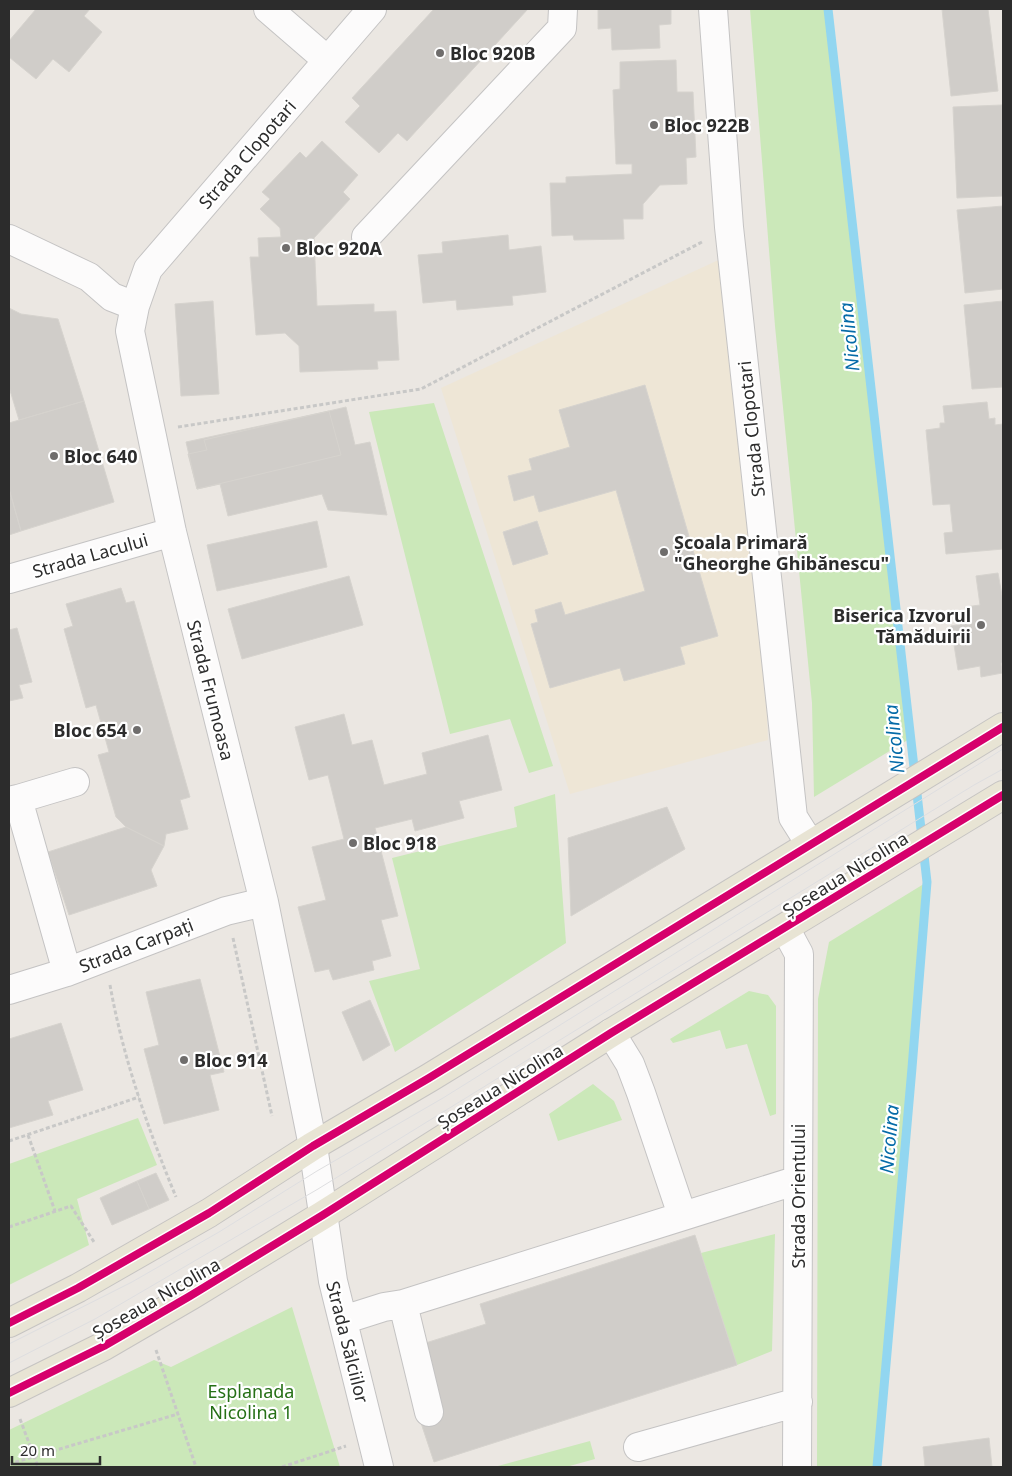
<svg xmlns="http://www.w3.org/2000/svg" width="1012" height="1476" viewBox="0 0 1012 1476" font-family="'Noto Sans',sans-serif">
<rect width="100%" height="100%" fill="#ebe7e2"/>
<path fill="#eee6d6" d="M 725,257 L 763,628 L 768,740 L 570,794 L 441,388 Z"/>
<path fill="#cbe8b9" d="M 750,9 L 827,9 L 911,738 L 814,797 L 812,703 L 775,326 Z
M 434,403 L 553,766 L 529,773 L 510,719 L 450,734 L 369,412 Z
M 555,794 L 566,943 L 395,1052 L 369,981 L 420,969 L 392,858 L 517,827 L 514,807 Z
M 927,882 L 912,1068 L 877,1467 L 817,1467 L 818,999 L 829,942 Z
M 749,991 L 768,995 L 776,1006 L 776,1114 L 770,1116 L 747,1044 L 726,1049 L 720,1030 L 673,1043 L 670,1039 Z
M 593,1084 L 614,1101 L 622,1120 L 558,1141 L 549,1114 Z
M 138,1118 L 157,1165 L 77,1199 L 89,1245 L 9,1285 L 9,1164 Z
M 775,1234 L 772,1351 L 737,1365 L 701,1253 Z
M 292,1307 L 340,1467 L 9,1467 L 9,1430 L 154,1360 L 171,1367 Z
M 590,1441 L 595,1459 L 566,1467 L 494,1467 Z"/>
<g fill="none" stroke-linecap="round" stroke-linejoin="round">
<path stroke="#92d6f0" stroke-width="9" d="M 828,9 L 927,882 L 912,1068 L 877,1467"/>
</g>
<path fill="#d0cdc9" stroke="#d6d3ce" d="M 36,9 L 90,9 L 84,16 L 102,32 L 69,72 L 53,59 L 36,79 L 9,57 L 9,41 Z
M 434,9 L 528,9 L 407,141 L 398,133 L 379,153 L 345,122 L 360,106 L 352,98 Z
M 598,9 L 671,9 L 671,24 L 659,25 L 660,48 L 612,50 L 611,28 L 598,29 Z
M 942,9 L 988,9 L 998,91 L 951,96 Z
M 676,60 L 677,92 L 693,92 L 696,157 L 686,158 L 687,184 L 660,185 L 643,204 L 643,219 L 623,219 L 624,239 L 574,240 L 573,235 L 552,236 L 550,183 L 566,183 L 566,177 L 632,174 L 632,164 L 616,164 L 613,90 L 620,89 L 620,62 Z
M 1002,105 L 1003,196 L 957,198 L 953,107 Z
M 322,141 L 358,175 L 343,192 L 350,199 L 314,238 L 317,306 L 374,304 L 374,312 L 396,311 L 399,360 L 377,361 L 378,369 L 300,372 L 299,346 L 285,333 L 256,335 L 250,257 L 259,257 L 258,238 L 281,237 L 280,228 L 260,209 L 270,199 L 262,192 L 300,152 L 306,158 Z
M 1003,206 L 1003,289 L 965,293 L 957,210 Z
M 508,235 L 509,250 L 541,246 L 546,292 L 512,296 L 513,305 L 457,310 L 456,300 L 423,303 L 418,255 L 443,253 L 442,242 Z
M 213,301 L 219,394 L 181,396 L 175,304 Z
M 1003,301 L 1003,387 L 972,389 L 964,305 Z
M 9,308 L 21,314 L 58,319 L 84,401 L 19,420 L 9,387 Z
M 645,385 L 718,636 L 680,647 L 685,664 L 624,681 L 620,668 L 550,688 L 531,624 L 538,622 L 535,610 L 561,602 L 565,615 L 645,591 L 616,490 L 539,512 L 534,495 L 514,501 L 508,476 L 532,470 L 529,459 L 570,447 L 559,410 Z
M 84,401 L 114,502 L 21,531 L 9,489 L 9,423 Z
M 987,402 L 989,419 L 995,418 L 995,425 L 1003,424 L 1003,549 L 946,554 L 944,533 L 953,532 L 950,504 L 933,505 L 926,430 L 940,428 L 940,423 L 945,423 L 943,406 Z
M 346,407 L 355,445 L 370,442 L 387,515 L 328,510 L 322,494 L 228,516 L 220,484 L 197,489 L 188,454 L 207,450 L 204,440 Z
M 329,411 L 341,455 L 197,489 L 186,442 Z
M 9,489 L 21,531 L 9,535 Z
M 317,521 L 327,567 L 217,591 L 207,545 Z
M 537,521 L 548,554 L 513,565 L 503,532 Z
M 998,573 L 1003,601 L 1003,663 L 1001,663 L 1002,673 L 981,677 L 980,666 L 958,670 L 951,626 L 968,623 L 965,607 L 980,605 L 976,576 Z
M 349,576 L 363,625 L 242,659 L 228,609 Z
M 121,588 L 126,603 L 134,601 L 190,797 L 180,800 L 188,829 L 166,834 L 164,846 L 126,827 L 116,817 L 98,755 L 109,752 L 96,705 L 86,708 L 64,629 L 73,626 L 66,604 Z
M 17,628 L 32,682 L 19,685 L 23,698 L 9,701 L 9,630 Z
M 344,714 L 352,745 L 372,740 L 384,785 L 427,774 L 422,753 L 488,735 L 502,790 L 459,801 L 464,818 L 415,831 L 412,819 L 375,828 L 398,916 L 381,920 L 391,956 L 372,961 L 374,970 L 333,980 L 329,969 L 315,972 L 298,907 L 326,900 L 312,847 L 344,839 L 328,775 L 309,780 L 295,727 Z
M 667,807 L 685,849 L 571,916 L 568,838 Z
M 126,827 L 164,846 L 151,870 L 157,886 L 69,915 L 48,852 Z
M 200,979 L 224,1072 L 210,1075 L 219,1110 L 164,1124 L 144,1049 L 159,1045 L 146,992 Z
M 370,1000 L 390,1045 L 363,1061 L 342,1012 Z
M 61,1023 L 83,1090 L 48,1101 L 53,1115 L 9,1128 L 9,1039 Z
M 156,1173 L 169,1200 L 149,1209 L 137,1181 Z
M 137,1181 L 149,1209 L 112,1225 L 100,1198 Z
M 695,1235 L 737,1365 L 434,1462 L 420,1420 L 416,1346 L 486,1324 L 480,1304 Z
M 989,1438 L 992,1467 L 925,1467 L 923,1447 Z"/>
<g fill="none" stroke-linecap="round" stroke-linejoin="round">
<defs>
<path id="minor" d="M 268,9 L 327,60
M 372,9 L 148,269 L 135,306 L 130,331 L 172,532 L 264,902 L 313,1146 L 333,1281 L 379,1467
M 713,9 L 729,227 L 793,817 L 810,844
M 366,237 L 562,28 L 563,9
M 9,239 L 89,277 L 112,297 L 135,306
M 9,579 L 172,532
M 18,799 L 75,782
M 9,801 L 18,799 L 67,972
M 785,928 L 799,954 L 797,1467
M 9,990 L 67,972 L 226,911 L 264,902
M 611,1033 L 630,1064 L 641,1093 L 682,1215
M 403,1304 L 429,1412
M 343,1320 L 384,1307 L 403,1304 L 798,1180
M 638,1447 L 798,1402"/>
<path id="major" d="M 9,1323 L 78,1288 L 209,1213 L 313,1146 L 429,1078 L 1003,727
M 9,1393 L 104,1346 L 190,1296 L 323,1215 L 611,1033 L 1003,795"/>
</defs>
<use href="#minor" stroke="#c4c3c3" stroke-width="30"/>
<use href="#major" stroke="#c6c4c2" stroke-width="30"/>
<path stroke="#c8c8c7" stroke-width="3" stroke-dasharray="4 2.5" stroke-linecap="butt" d="M 178,427 L 421,389 L 702,242
M 233,938 L 272,1116
M 110,985 C 123,1058 148,1129 176,1197
M 28,1135 L 55,1211
M 9,1141 L 139,1097
M 9,1227 L 71,1206 L 94,1242
M 156,1350 L 196,1467
M 20,1419 L 38,1467
M 9,1464 L 178,1414
M 282,1467 L 346,1446"/>
<use href="#minor" stroke="#fcfbfb" stroke-width="28"/>
<use href="#major" stroke="#e8e4d4" stroke-width="28"/>
<path stroke="#dedee0" stroke-width="1" d="M 9,1344 L 132,1282 L 219,1232 L 317,1171 L 443,1098 L 1003,749
M 9,1363 L 95,1319 L 318,1189 L 974,785 L 1003,769"/>
<defs>
<path id="cycleway" d="M 9,1323 L 78,1288 L 209,1213 L 313,1146 L 429,1078 L 1003,727
M 9,1393 L 104,1346 L 190,1296 L 323,1215 L 611,1033 L 1003,795"/>
</defs>
<use href="#cycleway" stroke="#fff" stroke-width="11"/>
<use href="#cycleway" stroke="#d6006c" stroke-width="8"/>
</g>
<g fill="#6f6d6c" stroke="#fff" stroke-width="2">
<circle cx="440" cy="53" r="5"/>
<circle cx="654" cy="125" r="5"/>
<circle cx="286" cy="248" r="5"/>
<circle cx="54" cy="456" r="5"/>
<circle cx="664" cy="552" r="5"/>
<circle cx="981" cy="625" r="5"/>
<circle cx="137" cy="730" r="5"/>
<circle cx="353" cy="843" r="5"/>
<circle cx="184" cy="1060" r="5"/>
</g>
<g text-anchor="middle" dominant-baseline="central" stroke-width="4.5" stroke-linejoin="round" paint-order="stroke">
<g font-size="18" font-weight="bold" fill="#2c2c2c" stroke="#fff" text-anchor="start">
<text x="450" y="53">Bloc 920B</text>
<text x="664" y="125">Bloc 922B</text>
<text x="296" y="248">Bloc 920A</text>
<text x="64" y="456">Bloc 640</text>
<text x="674" y="542">Școala Primară<tspan x="674" dy="21">"Gheorghe Ghibănescu"</tspan></text>
<text x="971" y="615" text-anchor="end">Biserica Izvorul<tspan x="971" dy="21">Tămăduirii</tspan></text>
<text x="127" y="730" text-anchor="end">Bloc 654</text>
<text x="363" y="843">Bloc 918</text>
<text x="194" y="1060">Bloc 914</text>
</g>
<g font-size="18" fill="#2c2c2c" stroke="#fff">
<text transform="translate(247 154) rotate(-49)">Strada Clopotari</text>
<text transform="translate(751 429) rotate(-96)">Strada Clopotari</text>
<text transform="translate(90 555) rotate(-16)">Strada Lacului</text>
<text transform="translate(211 690) rotate(76)">Strada Frumoasa</text>
<text transform="translate(845 874) rotate(-32)">Șoseaua Nicolina</text>
<text transform="translate(136 945) rotate(-21)">Strada Carpați</text>
<text transform="translate(500 1086) rotate(-32)">Șoseaua Nicolina</text>
<text transform="translate(798 1196) rotate(-90)">Strada Orientului</text>
<text transform="translate(156 1298) rotate(-30)">Șoseaua Nicolina</text>
<text transform="translate(348 1342) rotate(76)">Strada Sălciilor</text>
</g>
<g font-size="18" fill="#267016" stroke="#fff">
<text x="251" y="1391">Esplanada<tspan x="251" dy="21">Nicolina 1</tspan></text>
</g>
<g font-size="19" font-style="italic" fill="#056ba8" stroke="#fff">
<text transform="translate(849 337) rotate(-96)">Nicolina</text>
<text transform="translate(894 739) rotate(-96)">Nicolina</text>
<text transform="translate(889 1139) rotate(-85)">Nicolina</text>
</g>
</g>
<rect width="1012" height="1476" fill="none" stroke="#2c2c2c" stroke-width="20"/>
<path d="M12 1456v8h88v-8" fill="none" stroke="#2c2c2c" stroke-width="2.5"/>
<text x="20" y="1456" font-size="15" fill="#2c2c2c" stroke="#ffffff" stroke-width="4" paint-order="stroke">20 m</text>
</svg>
